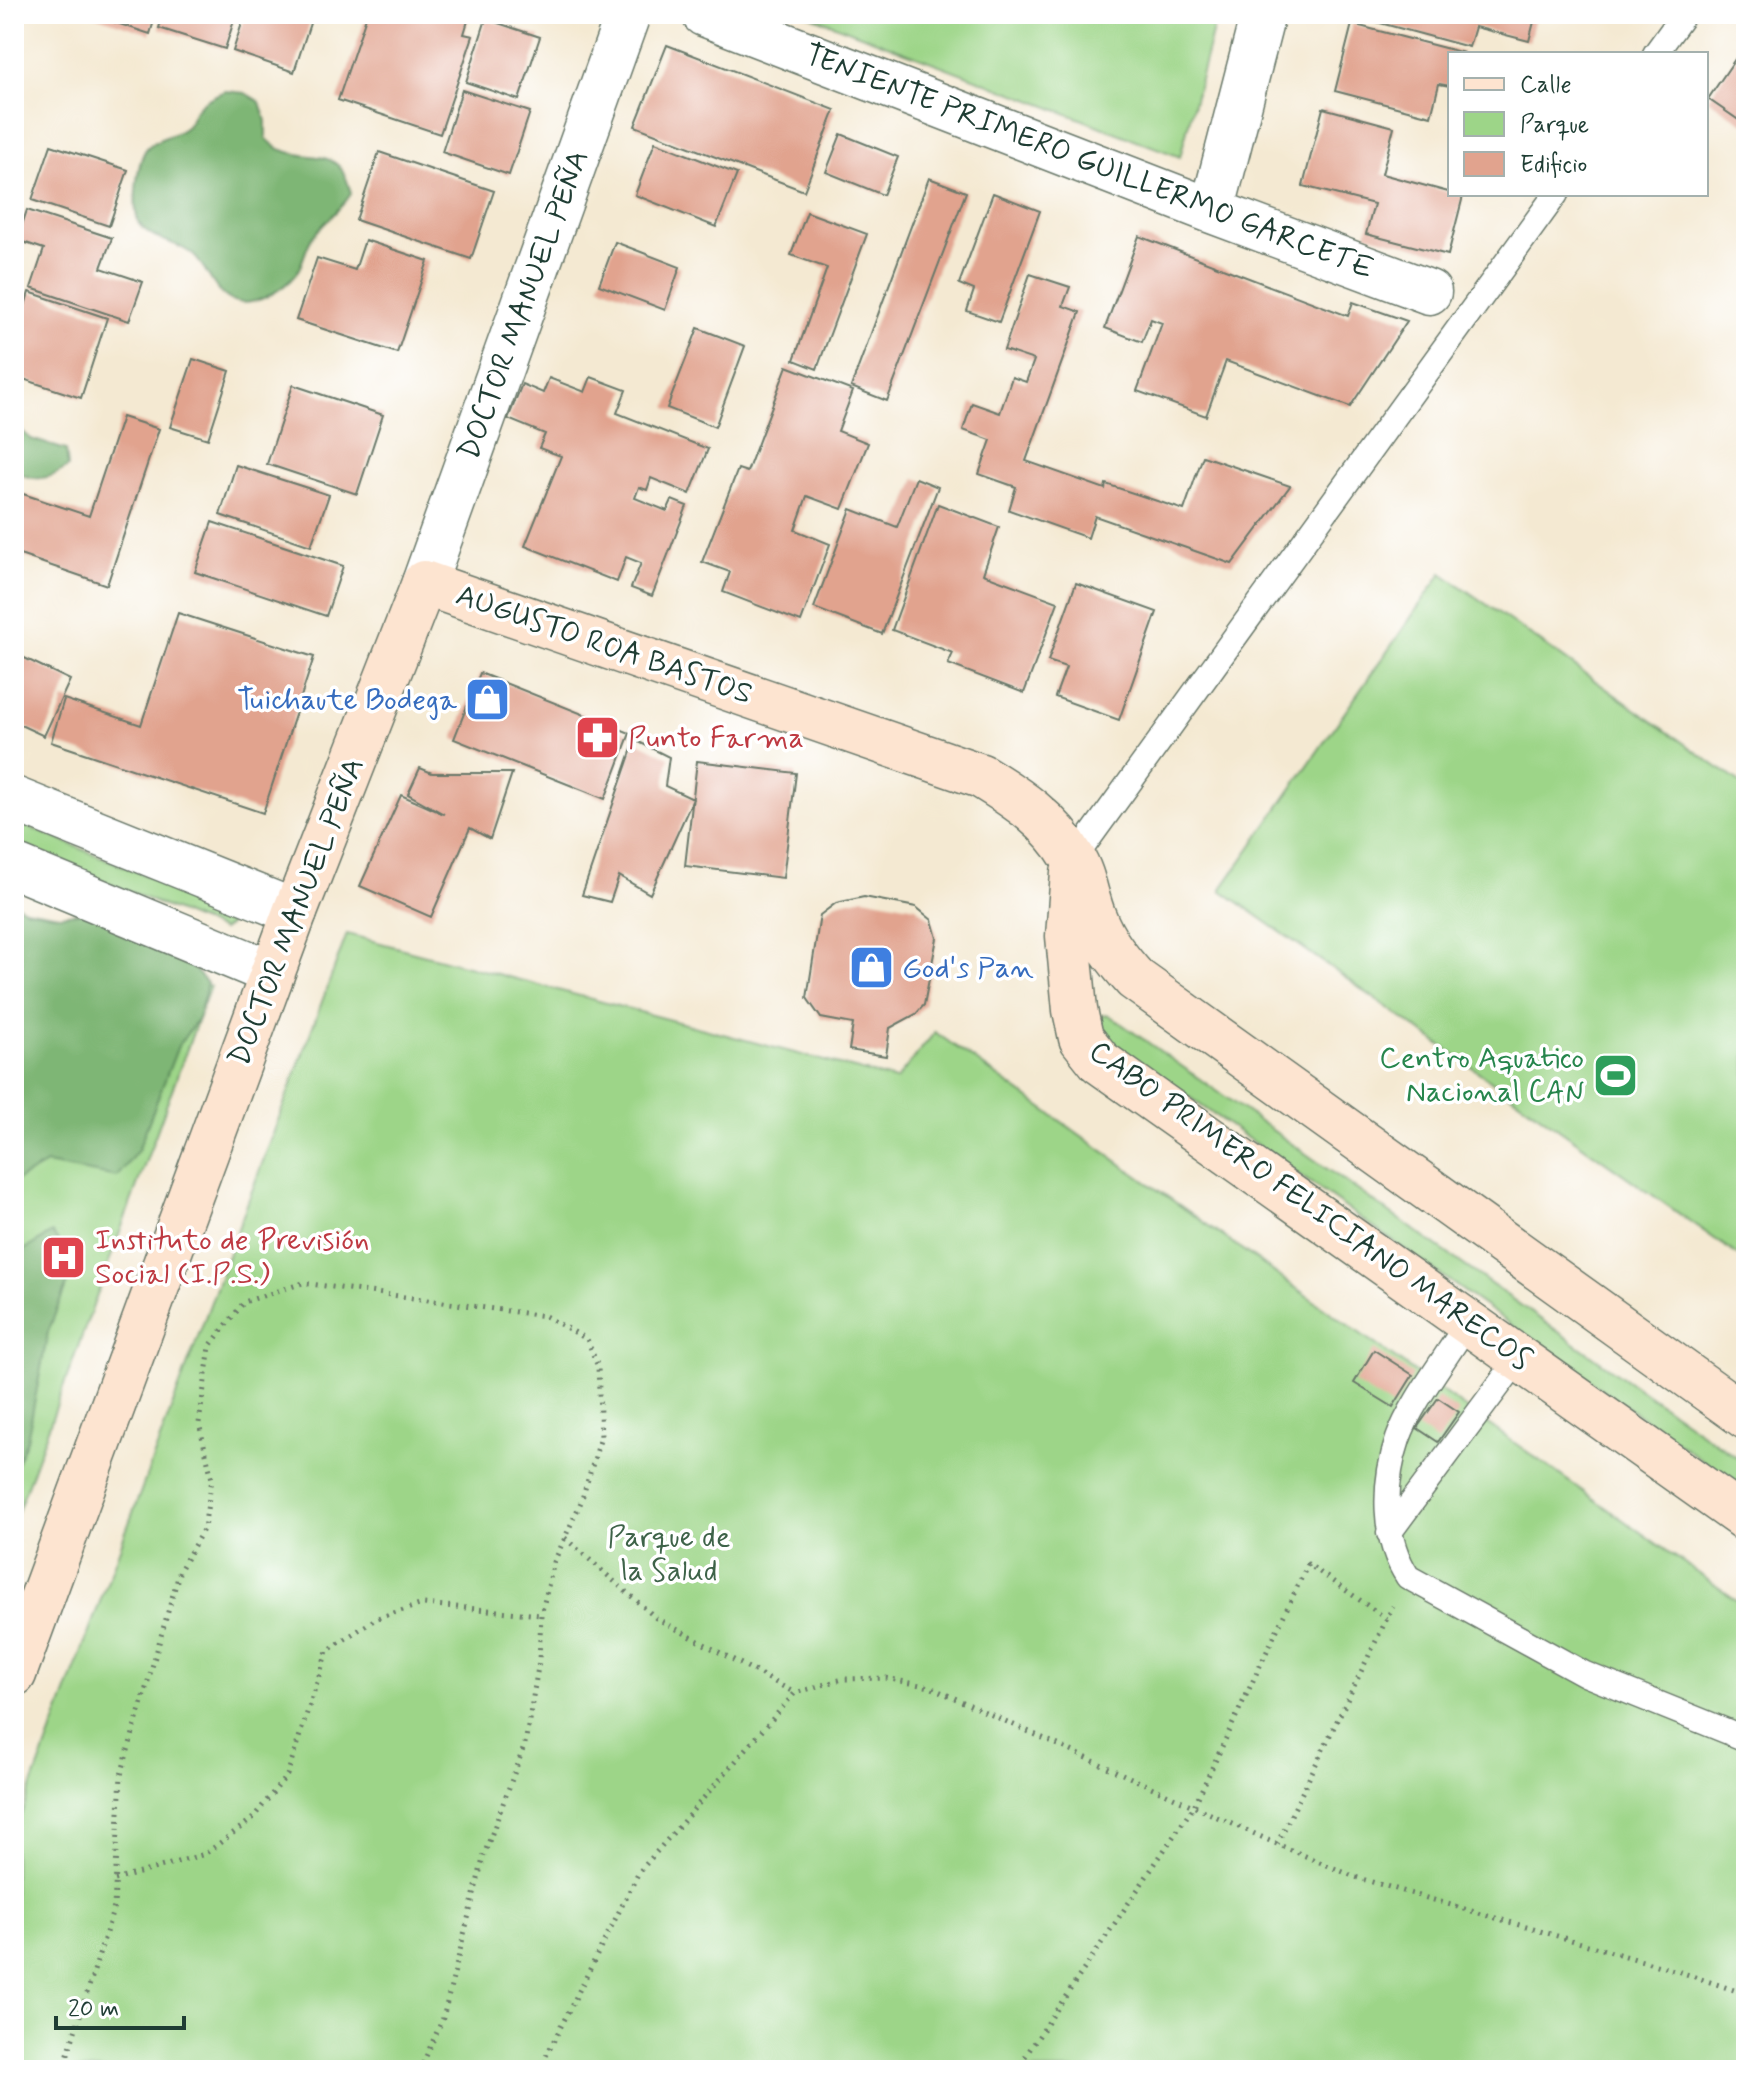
<svg xmlns="http://www.w3.org/2000/svg" width="1760" height="2084" viewBox="0 0 1760 2084" font-family="Mynerve,sans-serif">
<rect width="100%" height="100%" fill="#fff"/>
<filter id="ink" filterUnits="userSpaceOnUse"><feTurbulence type="fractalNoise" baseFrequency=".0125" numOctaves="2"/><feDisplacementMap in="SourceGraphic" scale="16" xChannelSelector="R" yChannelSelector="G"/><feConvolveMatrix kernelMatrix="1 2 1 2 8 2 1 2 1" color-interpolation-filters="sRGB"/></filter>
<filter id="wash" filterUnits="userSpaceOnUse"><feTurbulence type="fractalNoise" baseFrequency=".006" numOctaves="4" result="noise"/><feDisplacementMap in="SourceGraphic" scale="32" xChannelSelector="R" yChannelSelector="G"/><feGaussianBlur stdDeviation="1.8" result="paint"/><feColorMatrix in="noise" values="0 0 0 0 0 0 0 0 0 0 0 0 0 0 0 0 0 1.4 0 .05"/><feComposite in="paint" operator="in"/></filter>
<g filter="url(#wash)">
<rect width="100%" height="100%" fill="#f4e9d2"/>
<path fill="#9dd588" stroke="#5e895e" stroke-width="2" d="M 806,14 L 1217,14 L 1180,157 Z
M 1442,573 L 1746,787 L 1746,1261 L 1221,890 Z
M 14,821 L 230,910 L 232,918 L 229,925 L 222,930 L 14,844 Z
M 14,913 L 210,986 L 14,1522 Z
M 347,934 L 896,1080 L 935,1032 L 1746,1607 L 1746,2070 L 14,2070 L 14,1834 Z
M 1109,1015 L 1746,1464 L 1746,1491 L 1097,1032 L 1096,1020 L 1100,1016 Z"/>
<path fill="#7eb674" stroke="#4e7a54" stroke-width="2" d="M 225,91 L 245,93 L 260,102 L 266,121 L 266,138 C 270,142 276,148 282,150 C 317,163 340,145 351,194 C 340,210 326,221 314,235 C 305,246 304,263 296,274 C 283,290 252,310 231,300 C 212,291 208,267 192,254 C 176,241 152,241 140,224 C 131,211 137,158 148,147 C 158,137 176,136 186,127 C 191,123 191,116 195,111 C 202,100 214,96 225,91 Z
M 14,424 L 31,439 L 66,450 L 68,467 C 50,479 32,484 14,469 Z
M 14,903 L 25,909 L 59,915 L 92,911 L 159,932 L 207,983 L 199,1017 L 178,1046 L 138,1150 L 117,1177 L 46,1164 L 14,1182 Z
M 52,1233 L 75,1263 L 48,1332 L 27,1440 L 14,1469 L 14,1256 Z"/>
<g id="blocks">
<path fill="#e1a38e" d="M 89,14 L 156,14 L 150,34 Z
M 163,14 L 236,14 L 225,49 L 159,28 Z
M 245,14 L 313,14 L 294,72 L 233,51 Z
M 367,14 L 470,14 L 464,34 L 473,36 L 440,134 L 338,100 Z
M 1347,14 L 1536,14 L 1529,41 L 1475,27 L 1469,47 Z
M 486,19 L 540,37 L 519,100 L 466,82 Z
M 1352,24 L 1464,53 L 1450,54 L 1450,86 L 1439,84 L 1431,116 L 1335,91 Z
M 1746,43 L 1746,125 L 1708,99 Z
M 667,45 L 835,110 L 804,191 L 635,126 Z
M 462,90 L 530,112 L 509,175 L 442,152 Z
M 1323,108 L 1394,127 L 1382,174 L 1463,196 L 1448,255 L 1366,234 L 1374,204 L 1303,186 Z
M 841,134 L 898,157 L 883,195 L 826,172 Z
M 655,142 L 737,174 L 716,227 L 635,195 Z
M 51,145 L 128,170 L 109,226 L 32,200 Z
M 379,152 L 494,191 L 471,259 L 356,220 Z
M 929,178 L 966,192 L 887,401 L 851,387 Z
M 993,193 L 1040,211 L 999,322 L 967,311 L 974,290 L 959,284 Z
M 27,210 L 112,238 L 101,268 L 143,282 L 129,321 L 31,288 L 44,249 L 17,240 Z
M 807,212 L 867,234 L 817,369 L 794,360 L 827,268 L 791,255 Z
M 1139,236 L 1348,316 L 1353,302 L 1407,321 L 1350,407 L 1226,361 L 1206,416 L 1137,391 L 1162,323 L 1151,319 L 1142,342 L 1105,328 Z
M 365,240 L 428,261 L 397,353 L 296,320 L 317,258 L 355,270 Z
M 615,242 L 680,267 L 665,310 L 599,285 Z
M 1030,274 L 1070,287 L 1063,306 L 1080,312 L 1026,461 L 1105,489 L 1106,484 L 1184,510 L 1203,456 L 1290,486 L 1232,564 L 1095,516 L 1088,538 L 1009,510 L 1016,487 L 979,474 L 991,440 L 963,430 L 972,403 L 1000,413 L 1012,377 L 1026,382 L 1034,360 L 1004,350 Z
M 29,292 L 107,318 L 81,398 L 14,376 L 14,302 L 25,306 Z
M 698,328 L 745,346 L 715,427 L 667,408 Z
M 193,359 L 230,371 L 208,439 L 170,427 Z
M 787,366 L 853,391 L 838,431 L 868,443 L 842,509 L 807,496 L 795,530 L 830,544 L 801,622 L 723,592 L 730,572 L 702,562 L 738,469 L 747,472 Z
M 591,377 L 626,390 L 617,413 L 708,449 L 690,494 L 651,478 L 647,490 L 639,487 L 635,498 L 667,511 L 672,500 L 687,506 L 652,596 L 631,588 L 641,563 L 626,557 L 617,582 L 525,546 L 561,456 L 539,448 L 545,434 L 508,419 L 522,384 L 543,393 L 549,378 L 585,392 Z
M 293,385 L 383,415 L 357,494 L 267,464 Z
M 122,417 L 159,429 L 107,585 L 14,553 L 14,491 L 89,516 Z
M 236,465 L 329,495 L 311,546 L 220,515 Z
M 916,478 L 938,487 L 882,634 L 814,608 L 851,509 L 897,527 Z
M 938,504 L 999,527 L 983,574 L 1058,602 L 1024,693 L 948,664 L 953,653 L 892,630 Z
M 212,522 L 343,566 L 326,616 L 195,572 Z
M 1076,583 L 1157,612 L 1119,720 L 1055,697 L 1066,667 L 1048,661 Z
M 178,613 L 314,657 L 263,813 L 51,742 L 64,699 L 141,725 Z
M 14,653 L 70,680 L 44,736 L 14,722 Z
M 480,673 L 630,733 L 605,799 L 454,739 Z
M 635,740 L 669,757 L 665,786 L 693,799 L 650,894 L 619,876 L 610,902 L 582,895 Z
M 697,761 L 796,773 L 783,878 L 685,866 Z
M 420,768 L 432,773 L 512,773 L 490,839 L 470,828 L 431,917 L 360,886 L 401,795 L 444,814 L 408,794 Z
M 864,897 L 916,907 L 932,920 L 937,938 L 924,1005 L 916,1014 L 890,1028 L 886,1056 L 849,1050 L 853,1024 L 821,1018 L 807,998 L 820,915 L 836,903 Z
M 1374,1350 L 1413,1375 L 1393,1407 L 1354,1383 Z
M 1438,1398 L 1459,1412 L 1438,1442 L 1417,1428 Z"/>
</g>
</g>
<g filter="url(#ink)">
<use href="#blocks" fill-opacity="0" stroke="#6a796b" stroke-width="2"/>
<g fill="none" stroke-linecap="round" stroke-linejoin="round">
<defs>
<path id="lane" d="M 1655,54 L 1684,14
M 1074,859 L 1556,194
M 1468,1322 C 1447,1357 1411,1402 1398,1439 C 1383,1483 1382,1538 1408,1577 L 1585,1674 L 1746,1739
M 1389,1533 L 1519,1358"/>
<path id="street" d="M 704,14 L 1212,211 L 1429,292
M 1212,211 L 1263,14
M 424,583 L 628,14
M 14,799 L 295,912
M 14,866 L 272,973"/>
<path id="secondary" d="M 1073,873 L 1068,936 L 1075,1010 L 1081,1038 L 1100,1062 L 1746,1519
M 14,1674 L 295,912 L 424,583 L 981,776 C 1017,798 1052,821 1073,858 C 1084,875 1086,898 1094,917 C 1103,941 1118,960 1135,979 L 1746,1417"/>
</defs>
<use href="#lane" stroke="#6a796b" stroke-width="27"/>
<use href="#street" stroke="#6a796b" stroke-width="47"/>
<use href="#secondary" stroke="#6a796b" stroke-width="47"/>
<path stroke="#6a796b" stroke-width="5" stroke-dasharray="2 6" stroke-linecap="butt" d="M 565,1538 L 656,1618 L 795,1693
M 1277,1844 L 1393,1606
M 115,1880 L 205,1854 L 252,1819 L 287,1775 L 327,1651 L 377,1618 L 423,1604 L 541,1615
M 63,2070 L 114,1907 L 121,1775 L 180,1570 L 204,1528 L 212,1479 L 199,1423 L 210,1346 L 244,1302 L 303,1283 L 545,1316 L 587,1339 L 598,1367 L 601,1437 L 581,1502 L 554,1562 L 541,1615 L 539,1661 L 525,1744 L 484,1855 L 443,2018 L 420,2070
M 539,2070 L 639,1872 L 795,1693 L 843,1679 L 886,1678 L 930,1687 L 1277,1844 L 1355,1877 L 1677,1971 L 1746,1994
M 1016,2070 L 1194,1806 L 1308,1564 L 1387,1619"/>
<use href="#lane" stroke="#fff" stroke-width="24"/>
<use href="#street" stroke="#fff" stroke-width="44"/>
<use href="#secondary" stroke="#fde4d0" stroke-width="44"/>
</g>
</g>
<defs>
<symbol id="shop-square" viewBox="-11 -11 22 22"><rect x="-9" y="-9" width="18" height="18" rx="4" fill="#3f7fe0" stroke="#fff"/><path d="M-5-2.5h2.3a2.7 3.5 0 0 1 5.4 0H5L5.5 6h-11ZM-1.5-2.5h3a1.5 2.3 0 0 0-3 0Z" fill="#fff"/></symbol>
<symbol id="pharmacy-square" viewBox="-11 -11 22 22"><rect x="-9" y="-9" width="18" height="18" rx="4" fill="#e0444e" stroke="#fff"/><path d="M-2-6h4v4h4v4h-4v4h-4v-4h-4v-4h4Z" fill="#fff"/></symbol>
<symbol id="stadium-square" viewBox="-11 -11 22 22"><rect x="-9" y="-9" width="18" height="18" rx="4" fill="#2e9e5b" stroke="#fff"/><path d="M0-5a6.5 5 0 1 0 0 10a6.5 5 0 1 0 0-10ZM-3.5-1.8h7v3.6h-7Z" fill="#fff"/></symbol>
<symbol id="hospital-square" viewBox="-11 -11 22 22"><rect x="-9" y="-9" width="18" height="18" rx="4" fill="#e0444e" stroke="#fff"/><path d="M-5-5h3v3.5h4V-5h3V5h-3V1.5h-4V5h-3Z" fill="#fff"/></symbol>
</defs>
<g fill-rule="evenodd">
<use href="#shop-square" x="462" y="674" width="51" height="51"/>
<use href="#pharmacy-square" x="572" y="712" width="51" height="51"/>
<use href="#shop-square" x="846" y="942" width="51" height="51"/>
<use href="#stadium-square" x="1590" y="1050" width="51" height="51"/>
<use href="#hospital-square" x="38" y="1232" width="51" height="51"/>
</g>
<g text-anchor="middle" dominant-baseline="central" stroke-width="7" stroke-linejoin="round" paint-order="stroke">
<g font-size="30" fill="#1f3d34" stroke="#fff">
<text transform="translate(1089 162) rotate(21)">TENIENTE PRIMERO GUILLERMO GARCETE</text>
<text transform="translate(524 305) rotate(-70)">DOCTOR MANUEL PEÑA</text>
<text transform="translate(604 645) rotate(19)">AUGUSTO ROA BASTOS</text>
<text transform="translate(297 912) rotate(-69)">DOCTOR MANUEL PEÑA</text>
<text transform="translate(1310 1206) rotate(36)">CABO PRIMERO FELICIANO MARECOS</text>
</g>
<g font-size="30" fill="#366cbe" stroke="#fff" text-anchor="end">
<text x="457" y="700">Tuichaute Bodega</text>
<text x="902" y="968" text-anchor="start">God's Pan</text>
</g>
<g font-size="30" fill="#be3a42" stroke="#fff" text-anchor="start">
<text x="628" y="738">Punto Farma</text>
<text x="95" y="1240">Instituto de Previsión<tspan x="95" dy="34">Social (I.P.S.)</tspan></text>
</g>
<g font-size="30" fill="#27864d" stroke="#fff" text-anchor="end">
<text x="1584" y="1058">Centro Aquatico<tspan x="1584" dy="34">Nacional CAN</tspan></text>
</g>
<g font-size="30" fill="#3e6349" stroke="#fff">
<text x="669" y="1537">Parque de<tspan x="669" dy="34">la Salud</tspan></text>
</g>
</g>
<rect width="1760" height="2084" fill="none" stroke="#fff" stroke-width="48"/>
<rect x="1448" y="52" width="260" height="144" fill="#ffffff" stroke="#a5b1ae" stroke-width="2"/>
<rect x="1464" y="78" width="40" height="12" fill="#fde4d0" stroke="#a5b1ae" stroke-width="2"/>
<text x="1520" y="92" font-size="24" fill="#1f3d34">Calle</text>
<rect x="1464" y="112" width="40" height="24" fill="#9dd588" stroke="#a5b1ae" stroke-width="2"/>
<text x="1520" y="132" font-size="24" fill="#1f3d34">Parque</text>
<rect x="1464" y="152" width="40" height="24" fill="#e1a38e" stroke="#a5b1ae" stroke-width="2"/>
<text x="1520" y="172" font-size="24" fill="#1f3d34">Edificio</text>
<path d="M56 2016v12h128v-12" fill="none" stroke="#1f3d34" stroke-width="4"/>
<text x="68" y="2016" font-size="24" fill="#1f3d34" stroke="#ffffff" stroke-width="6" paint-order="stroke">20 m</text>
</svg>
